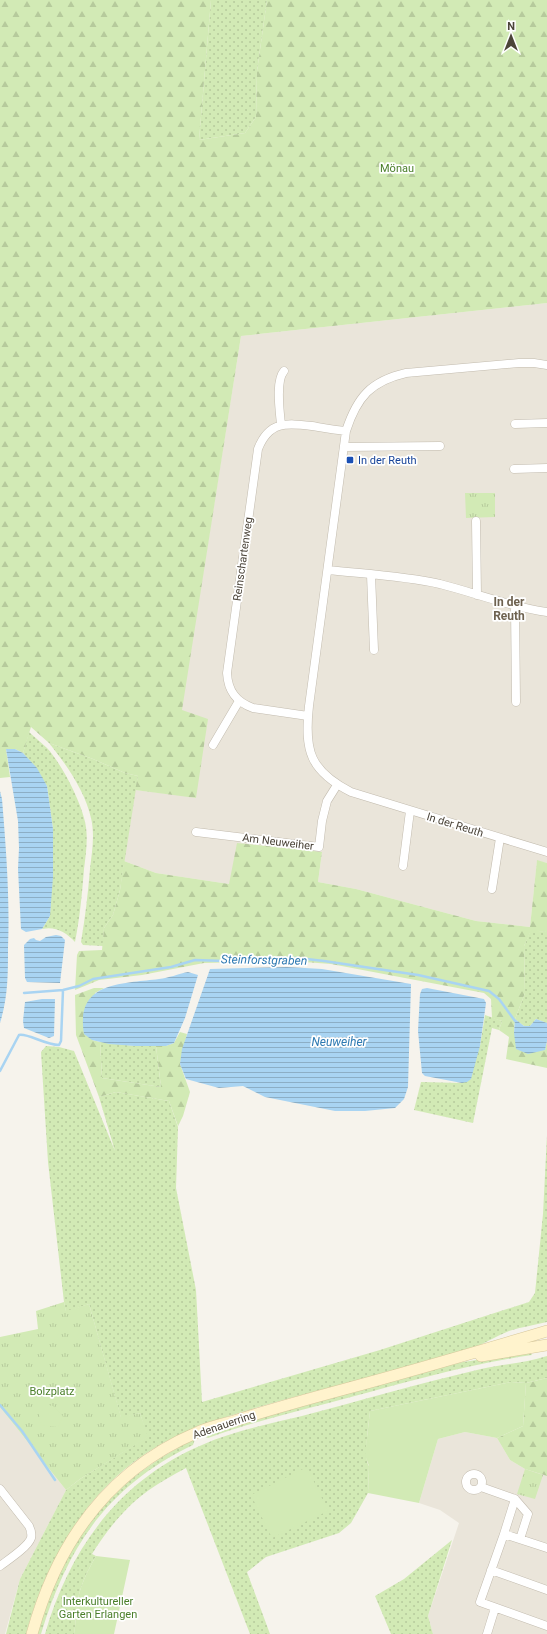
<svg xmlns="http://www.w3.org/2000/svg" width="547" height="1634" viewBox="0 0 547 1634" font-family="Roboto,sans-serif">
<defs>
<pattern id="grass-dots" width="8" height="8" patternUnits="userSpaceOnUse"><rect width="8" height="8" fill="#d2eab5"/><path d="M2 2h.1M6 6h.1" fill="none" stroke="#b6ca9c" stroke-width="1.8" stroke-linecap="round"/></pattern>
<pattern id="forest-firs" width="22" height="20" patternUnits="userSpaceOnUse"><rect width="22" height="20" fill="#d2eab5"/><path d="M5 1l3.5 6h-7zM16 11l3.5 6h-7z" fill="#b6ca9c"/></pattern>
<pattern id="park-tufts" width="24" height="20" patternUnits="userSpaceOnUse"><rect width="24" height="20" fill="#d2eab5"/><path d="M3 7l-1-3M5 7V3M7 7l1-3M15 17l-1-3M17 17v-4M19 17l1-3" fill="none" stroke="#b6ca9c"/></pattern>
<pattern id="water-rules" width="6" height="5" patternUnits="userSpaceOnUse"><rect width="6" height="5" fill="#a9d4f2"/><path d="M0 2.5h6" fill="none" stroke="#8caec5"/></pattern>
</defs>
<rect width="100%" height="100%" fill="#f6f3ec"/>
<path fill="#eae5da" d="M 547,303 L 547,863 L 537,861 L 530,927 L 476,921 L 356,889 L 318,882 L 322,852 L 229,884 L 156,873 L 124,861 L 135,790 L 196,797 L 181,711 L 241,336 Z
M 0,1407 L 66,1490 L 20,1579 L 5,1634 L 0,1634 Z
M 465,1432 L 497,1438 L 510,1460 L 525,1469 L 547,1476 L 547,1634 L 433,1634 L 428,1616 L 459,1523 L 440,1510 L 419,1503 L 438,1439 Z"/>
<path fill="url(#grass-dots)" d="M 211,0 L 267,0 L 257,71 L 256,117 L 245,133 L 199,140 Z
M 29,732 C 35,737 41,743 47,748 C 61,763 79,798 84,818 C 89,834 86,853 84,869 C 82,894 80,917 75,942 C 66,932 55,926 42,929 L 50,916 L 53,829 L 47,786 L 23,753 Z
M 49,743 L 93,759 L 125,773 L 138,776 L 120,890 L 113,915 L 104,928 L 103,946 L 83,945 L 81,942 C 85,918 88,894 90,869 C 92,852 95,835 91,818 C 85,791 66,764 49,743 Z
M 547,931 L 547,1023 L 536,1019 L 530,1026 L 524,1026 L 515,1019 L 525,993 L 524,946 L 530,932 Z
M 485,1015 L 502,1021 L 499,1030 L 492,1028 L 473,1123 L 414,1110 L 421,1082 L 462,1083 L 480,1046 Z
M 100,1042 L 135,1046 L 156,1046 L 161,1087 L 102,1078 Z
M 46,1046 L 59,1047 L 74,1051 L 115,1151 L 99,1097 L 116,1092 L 169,1101 L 178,1127 L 176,1188 L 196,1290 L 202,1402 L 380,1350 L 529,1302 L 535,1293 L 543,1214 L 547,1135 L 547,1322 C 535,1325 521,1327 509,1331 C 496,1336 484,1344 471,1349 C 440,1360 406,1367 374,1376 C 313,1393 250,1406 191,1430 C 103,1464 50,1546 26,1634 L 6,1634 L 20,1579 L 66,1490 L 80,1479 L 147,1437 L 140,1413 L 121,1418 L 89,1304 L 66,1312 L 64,1302 L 48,1162 L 41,1052 Z
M 531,1353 L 532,1355 C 470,1364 411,1381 351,1397 C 303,1410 255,1421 208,1438 L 204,1436 L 237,1423 L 457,1363 L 483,1359 Z
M 547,1356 L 547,1378 L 526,1383 L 511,1382 L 370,1411 C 369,1422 363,1459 369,1466 L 368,1493 L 351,1523 L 339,1533 L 266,1557 L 247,1572 L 270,1634 L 250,1634 L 186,1468 C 173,1475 160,1482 149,1490 C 125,1507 107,1530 92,1554 L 96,1556 C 87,1572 79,1587 77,1606 C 75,1615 76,1624 74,1634 L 45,1634 C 69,1550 119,1480 202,1445 C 233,1431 269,1424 302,1416 C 362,1400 421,1383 481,1369 C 503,1364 525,1363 547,1356 Z
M 195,1439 L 193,1445 C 108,1486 68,1545 41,1634 L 37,1634 C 42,1617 48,1599 54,1582 C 57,1574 62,1567 66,1560 C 95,1505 139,1466 195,1439 Z
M 452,1540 L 428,1616 L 433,1634 L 391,1634 L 375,1596 L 404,1579 Z"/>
<path fill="url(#forest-firs)" d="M 0,0 L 211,0 L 199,140 L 245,133 L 256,117 L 257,71 L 267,0 L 547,0 L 547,303 L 241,336 L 182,710 L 208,719 L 196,798 L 135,790 L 138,776 L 125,773 L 93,759 L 49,743 L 31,727 L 23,753 L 15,749 L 6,749 L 10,777 L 0,778 Z
M 237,843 L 322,852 L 318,882 L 356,889 L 476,921 L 530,927 L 537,860 L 547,863 L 547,931 L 530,933 L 524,946 L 525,993 L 515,1019 L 514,1033 L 545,1050 L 547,1041 L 547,1068 L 506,1059 L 509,1037 L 499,1030 L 502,1021 L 492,1018 L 491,999 L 484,993 L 331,964 L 291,961 L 204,963 L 142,975 L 99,980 L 75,990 L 77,955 L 79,951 L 102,950 L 104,928 L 113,915 L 120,890 L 124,861 L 156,873 L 229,884 Z
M 94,988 L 104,988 L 95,993 L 92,1040 L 100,1042 L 102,1078 L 161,1087 L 156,1046 L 166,1046 L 174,1043 L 180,1032 L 187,1034 L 180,1064 L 190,1092 L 183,1116 L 178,1126 L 169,1101 L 116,1092 L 99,1097 L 76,1035 L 75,995 Z
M 547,1378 L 547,1476 L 525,1469 L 510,1460 L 497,1438 L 523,1426 L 526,1383 Z"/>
<path fill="url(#park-tufts)" d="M 465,493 L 495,493 L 495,517 L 466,518 Z
M 64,1302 L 66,1311 L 89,1304 L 121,1417 L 140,1413 L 148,1437 L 80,1479 L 66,1490 L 0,1407 L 0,1337 L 38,1329 L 36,1311 Z
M 525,1469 L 543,1475 L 535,1499 L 517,1494 Z"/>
<path fill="#d2eab5" d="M 511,1382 L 526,1383 L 523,1426 L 497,1438 L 465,1432 L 438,1439 L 419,1503 L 368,1493 L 369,1466 L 365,1455 L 370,1411 Z
M 48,1405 L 53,1406 L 63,1416 L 58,1427 L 45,1426 L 40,1422 L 39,1412 L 42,1407 Z
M 307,1467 L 328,1511 L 272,1538 L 251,1495 Z
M 96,1556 L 130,1560 L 114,1634 L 74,1634 C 76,1624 75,1615 77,1606 C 79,1587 87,1572 96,1556 Z"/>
<path fill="url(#water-rules)" d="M 6,749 L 15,749 L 23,753 L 37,768 L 47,786 L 53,829 L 53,877 L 50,916 L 42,929 L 26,932 L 21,929 L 18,869 L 19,848 L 18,821 Z
M 0,791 L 2,799 C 6,848 10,898 8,948 C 8,975 8,997 0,1023 Z
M 56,935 L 61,936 L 65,940 L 60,983 L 27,982 L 25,978 L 24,945 L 30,939 L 34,938 L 36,940 L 40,941 L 46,937 Z
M 287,967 L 322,969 L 411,984 L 408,1087 L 404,1099 L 395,1108 L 365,1111 L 335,1111 L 265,1097 L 243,1086 L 219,1088 L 186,1079 L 180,1064 L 182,1049 L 210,969 Z
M 188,972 L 198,975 L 185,1018 L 174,1043 L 166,1046 L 135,1046 L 109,1044 L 92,1040 L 84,1034 C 75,981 122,984 159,979 C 169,978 178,974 188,972 Z
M 427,988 L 484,999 L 486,1003 L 480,1046 L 471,1079 L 467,1082 L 462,1083 L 425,1076 L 422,1073 L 418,1031 L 420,994 L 422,989 Z
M 42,999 L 55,999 L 54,1036 L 49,1038 L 24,1028 L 23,1021 L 25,1002 Z
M 515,1019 L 524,1026 L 530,1026 L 536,1019 L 547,1023 L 547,1041 L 545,1050 L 528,1054 L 516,1049 L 514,1033 Z"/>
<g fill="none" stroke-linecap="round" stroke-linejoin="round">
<path stroke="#a9d4f2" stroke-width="2.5" d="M 24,993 L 63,990 L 79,986 L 93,979 L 171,967 L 195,960 L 225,961 L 257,958 L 298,958 L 324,961 L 418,975 L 489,991 L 499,999 L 515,1021
M 0,1071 L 19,1035 C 28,1033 45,1045 59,1045 L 61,1041 L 63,990
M 0,1405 L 22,1431 L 55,1480"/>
<defs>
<path id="minor" d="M 547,365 L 534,363 L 519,363 L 406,373 C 371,381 357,397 346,431 L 309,706 C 304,751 310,771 351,792 L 547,852
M 515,424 L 547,423
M 281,425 C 280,412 275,381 284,371
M 344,447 L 440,446
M 514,469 L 547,468
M 476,521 L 477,595
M 328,570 C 365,574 404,576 440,584 C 476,593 510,607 547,612
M 371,575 L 374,650
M 515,606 L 516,702
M 308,716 L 253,708 C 236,702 228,691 227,673 L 258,449 C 269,421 286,423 312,426 C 324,428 335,430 346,431
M 213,745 L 239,701
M 196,832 L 319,847 L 322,821 L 327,801 L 337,785
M 403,866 L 410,811
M 492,889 L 500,838
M466 1482a8 8 0 1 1 16 0a8 8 0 1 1-16 0Z
M 481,1487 L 515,1499
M 0,1489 L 29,1526 C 31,1530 32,1533 31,1538 C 28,1547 8,1560 0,1566
M 504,1534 L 480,1602 L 547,1626
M 520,1539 L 528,1514 L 515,1499 L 504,1534 L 547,1548
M 491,1570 L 547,1590
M 487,1634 L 495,1608"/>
<path id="secondary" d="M 481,1356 L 547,1345
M 32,1634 C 57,1543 108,1470 198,1432 C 209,1427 222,1424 234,1421 C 271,1409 308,1399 345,1389 C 412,1371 480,1351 547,1331"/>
</defs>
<use href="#minor" stroke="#c2bbae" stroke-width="9"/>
<use href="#secondary" stroke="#d6c79b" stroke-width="12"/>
<use href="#minor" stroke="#fff" stroke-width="8"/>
<use href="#secondary" stroke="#fff3cd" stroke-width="11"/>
</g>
<rect fill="#1a4fb4" stroke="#fff" stroke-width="1.5" x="346" y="456" width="8" height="8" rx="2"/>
<g text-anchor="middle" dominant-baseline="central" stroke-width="3.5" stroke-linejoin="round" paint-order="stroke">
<g font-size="11" fill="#4a7f2a" stroke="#fff">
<text x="397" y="168">Mönau</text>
<text x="52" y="1391">Bolzplatz</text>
<text x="98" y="1601">Interkultureller<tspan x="98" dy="13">Garten Erlangen</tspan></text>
</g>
<g font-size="11" fill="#164399" stroke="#fff" text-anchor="start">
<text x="358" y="460">In der Reuth</text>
</g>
<g font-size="11" fill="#4b4439" stroke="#fff">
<text transform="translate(243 559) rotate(-82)">Reinschartenweg</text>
<text transform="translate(455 825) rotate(17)">In der Reuth</text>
<text transform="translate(278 842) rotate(7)">Am Neuweiher</text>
<text transform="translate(224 1425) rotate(-19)">Adenauerring</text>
</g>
<g font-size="12" font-weight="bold" fill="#6e6250" stroke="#fff">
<text x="509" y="602">In der<tspan x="509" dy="14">Reuth</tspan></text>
</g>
<g font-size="12" font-style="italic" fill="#2e7ab2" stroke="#fff">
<text transform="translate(264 960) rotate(1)">Steinforstgraben</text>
<text x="339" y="1042">Neuweiher</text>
</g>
</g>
<g transform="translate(511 36)" stroke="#ffffff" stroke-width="3" paint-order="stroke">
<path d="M0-3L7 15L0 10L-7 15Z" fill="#4b4439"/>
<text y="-6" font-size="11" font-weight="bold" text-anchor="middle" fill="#4b4439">N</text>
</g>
</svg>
